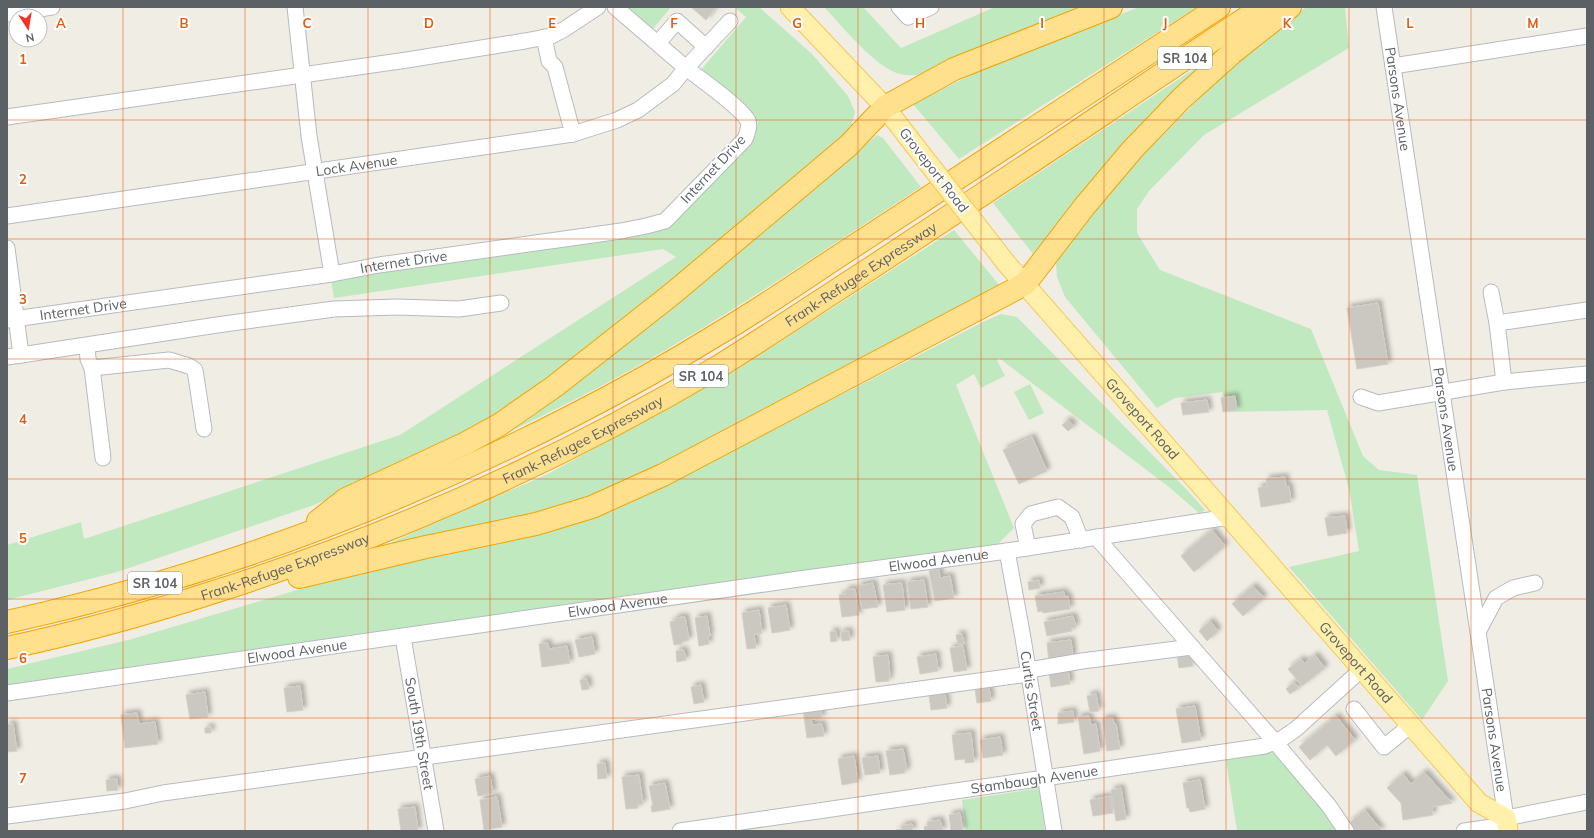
<svg xmlns="http://www.w3.org/2000/svg" width="1594" height="838" viewBox="0 0 1594 838" font-family="Mulish,sans-serif">
<defs>
<filter id="shadow"><feDropShadow dx="3.5" dy="-3.5" stdDeviation="2" flood-color="#0004"/></filter>
</defs>
<rect width="100%" height="100%" fill="#f0ede5"/>
<path fill="#c1e9c0" d="M 628,7 L 671,7 L 653,29 Z
M 734,7 L 759,7 L 812,54 L 848,96 L 855,112 L 848,139 L 715,248 L 521,401 L 421,455 L 314,505 L 117,572 L 7,600 L 7,545 L 81,522 L 84,539 L 400,435 L 676,257 L 663,249 L 334,298 L 331,280 L 641,234 L 666,225 L 755,134 L 758,122 L 700,71 L 746,17 Z
M 824,7 L 863,7 L 901,48 L 995,7 L 1089,7 L 937,71 C 924,74 913,77 900,74 C 876,68 842,26 824,7 Z
M 1139,7 L 1197,7 L 959,159 L 913,104 L 975,73 Z
M 1307,7 L 1345,7 L 1349,48 L 1204,135 L 1149,191 L 1137,209 L 1137,233 L 1160,270 L 1311,329 L 1363,456 L 1379,470 L 1417,475 L 1448,681 L 1422,720 L 1289,567 L 1359,551 L 1349,489 L 1327,410 L 1227,412 L 1223,392 L 1175,398 L 1157,408 L 1065,297 L 1057,277 L 1056,262 L 1070,238 L 1142,156 L 1207,91 L 1232,67 L 1291,17 Z
M 1209,59 L 1212,64 L 1046,244 L 1033,254 L 993,203 Z
M 877,135 L 883,138 L 921,187 C 827,248 734,312 636,367 C 586,395 534,420 482,445 L 771,223 Z
M 954,230 L 1000,286 L 597,497 L 531,517 L 393,548 L 392,542 L 548,474 L 736,370 Z
M 1001,314 L 1017,317 L 1186,489 L 1205,510 L 1200,514 L 1169,487 L 999,358 L 997,360 L 1005,376 L 981,388 L 974,374 L 956,385 L 1014,528 L 995,547 L 7,689 L 7,669 L 132,639 L 348,575 L 553,531 L 612,510 L 734,450 L 985,321 Z
M 1030,384 L 1044,413 L 1029,420 L 1014,392 Z
M 1272,751 L 1343,831 L 1237,831 L 1226,760 Z
M 1040,788 L 1045,831 L 966,831 L 962,800 Z"/>
<path fill="#cbc8c2" stroke="#d5cfc3" filter="url(#shadow)" d="M 691,7 L 716,7 L 706,20 Z
M 1378,303 L 1388,364 L 1357,369 L 1347,308 Z
M 1235,396 L 1237,410 L 1223,412 L 1221,398 Z
M 1207,400 L 1209,412 L 1183,415 L 1181,403 Z
M 1068,420 L 1074,426 L 1068,431 L 1062,425 Z
M 1032,437 L 1047,471 L 1019,484 L 1003,450 Z
M 1285,477 L 1286,487 L 1289,486 L 1291,502 L 1261,507 L 1258,488 L 1267,486 L 1266,479 Z
M 1345,516 L 1347,533 L 1328,536 L 1325,518 Z
M 1212,530 L 1225,546 L 1194,572 L 1181,556 Z
M 939,569 L 940,578 L 950,576 L 954,598 L 935,601 L 929,571 Z
M 924,580 L 928,607 L 911,609 L 907,582 Z
M 1039,580 L 1040,588 L 1029,590 L 1028,582 Z
M 873,583 L 878,607 L 862,609 L 858,586 Z
M 902,583 L 905,610 L 887,612 L 883,585 Z
M 1253,586 L 1264,598 L 1243,616 L 1232,604 Z
M 855,589 L 859,615 L 842,617 L 839,595 L 846,594 L 845,590 Z
M 1064,592 L 1065,597 L 1068,596 L 1070,609 L 1043,613 L 1042,611 L 1038,612 L 1035,596 Z
M 786,605 L 790,630 L 772,633 L 768,608 Z
M 759,610 L 762,633 L 754,634 L 756,648 L 747,649 L 742,613 Z
M 707,616 L 710,636 L 708,636 L 709,644 L 699,646 L 695,618 Z
M 1073,616 L 1076,627 L 1071,628 L 1072,631 L 1047,636 L 1044,622 Z
M 685,617 L 689,640 L 682,642 L 682,644 L 674,645 L 670,622 L 675,621 L 675,618 Z
M 1210,621 L 1218,631 L 1207,641 L 1199,631 Z
M 836,631 L 837,641 L 831,642 L 830,632 Z
M 849,631 L 850,640 L 842,641 L 841,632 Z
M 962,634 L 964,644 L 958,645 L 956,635 Z
M 592,637 L 595,654 L 579,657 L 575,640 Z
M 1071,640 L 1073,658 L 1049,662 L 1047,643 Z
M 548,643 L 549,649 L 567,646 L 570,663 L 542,667 L 539,644 Z
M 963,646 L 967,670 L 954,672 L 950,648 Z
M 684,650 L 686,660 L 677,662 L 676,651 Z
M 1191,653 L 1193,666 L 1179,668 L 1177,655 Z
M 936,654 L 938,671 L 920,674 L 917,657 Z
M 888,655 L 890,676 L 889,676 L 889,681 L 876,682 L 873,657 Z
M 1315,655 L 1325,668 L 1302,686 L 1288,669 L 1301,659 L 1305,663 Z
M 1068,669 L 1070,684 L 1051,687 L 1049,672 Z
M 587,679 L 589,689 L 582,690 L 580,680 Z
M 1294,682 L 1299,688 L 1290,694 L 1286,689 Z
M 701,685 L 704,702 L 694,704 L 691,687 Z
M 300,686 L 303,710 L 287,712 L 284,688 Z
M 989,687 L 991,701 L 977,703 L 975,689 Z
M 205,692 L 208,717 L 190,719 L 186,695 Z
M 945,693 L 947,708 L 931,710 L 929,695 Z
M 1096,694 L 1099,711 L 1090,712 L 1087,696 Z
M 820,706 L 822,718 L 811,719 L 812,725 L 822,724 L 824,736 L 807,738 L 803,709 Z
M 1195,706 L 1201,740 L 1182,743 L 1176,709 Z
M 1073,711 L 1074,722 L 1058,724 L 1058,713 Z
M 137,713 L 139,724 L 155,722 L 158,744 L 125,748 L 121,715 Z
M 1089,716 L 1091,725 L 1096,724 L 1100,751 L 1084,754 L 1078,717 Z
M 1336,716 L 1355,740 L 1336,756 L 1327,745 L 1310,760 L 1299,747 Z
M 1113,718 L 1114,724 L 1116,724 L 1120,749 L 1107,751 L 1102,719 Z
M 13,724 L 17,751 L 7,752 L 7,725 Z
M 211,727 L 211,733 L 205,733 L 205,728 Z
M 971,733 L 974,762 L 965,763 L 965,759 L 955,760 L 952,735 Z
M 1000,737 L 1003,755 L 983,758 L 980,740 Z
M 903,749 L 907,770 L 904,770 L 905,773 L 890,775 L 886,751 Z
M 854,756 L 858,782 L 842,785 L 838,759 Z
M 878,756 L 880,773 L 865,775 L 862,758 Z
M 605,763 L 607,778 L 598,779 L 597,764 Z
M 1424,772 L 1452,803 L 1432,807 L 1433,815 L 1403,820 L 1401,803 L 1387,788 L 1403,774 L 1411,784 Z
M 639,775 L 643,804 L 637,804 L 638,808 L 626,809 L 622,777 Z
M 490,776 L 493,793 L 478,796 L 475,779 Z
M 117,779 L 118,790 L 107,791 L 106,780 Z
M 1200,780 L 1205,809 L 1190,812 L 1189,808 L 1187,808 L 1183,783 Z
M 665,783 L 670,809 L 652,812 L 651,806 L 653,806 L 649,786 Z
M 1121,788 L 1126,819 L 1116,821 L 1111,790 Z
M 1110,796 L 1113,813 L 1093,816 L 1090,800 Z
M 497,797 L 502,827 L 484,830 L 480,800 Z
M 415,807 L 418,831 L 401,831 L 398,809 Z
M 1365,810 L 1382,831 L 1356,831 L 1349,823 Z
M 960,813 L 963,831 L 951,831 L 949,815 Z
M 940,820 L 943,831 L 925,831 L 924,827 L 928,826 L 927,822 Z
M 912,824 L 913,831 L 896,831 L 896,830 L 902,829 L 901,826 Z"/>
<g fill="none" stroke-linecap="round" stroke-linejoin="round">
<defs>
<g id="minor">
<path d="M 295,7 L 309,136 L 332,274"/>
<path d="M 899,7 L 908,17 L 931,7"/>
<path id="s1" d="M 1384,7 L 1506,818 L 1587,802"/>
<path d="M 7,14 L 52,7"/>
<path d="M 544,37 L 549,61 L 555,67 L 573,134"/>
<path d="M 658,43 L 677,21 L 706,47"/>
<path d="M 1393,66 L 1587,36"/>
<path d="M 7,117 L 407,60 L 525,41 L 551,36 L 563,30 L 598,7"/>
<path id="s2" d="M 7,216 L 573,134 L 617,120 L 638,110 L 673,84 L 686,68 L 615,7"/>
<path d="M 7,248 L 21,355 L 7,357"/>
<path d="M 1491,292 L 1497,323"/>
<path id="s3" d="M 7,320 L 332,274 L 379,265 L 621,231 L 646,226 L 665,221 L 745,139 C 747,133 750,127 748,121 C 742,108 699,78 686,68 L 730,21"/>
<path d="M 87,346 L 88,359 L 92,368 L 169,360 L 189,366 L 195,370 L 204,429"/>
<path d="M 21,355 L 217,325 L 334,309 L 397,307 L 459,309 L 501,303"/>
<path d="M 92,368 L 103,458"/>
<path d="M 1504,382 L 1497,323 L 1587,310"/>
<path d="M 1361,397 L 1378,403 L 1504,382 L 1587,374"/>
<path d="M 1096,537 L 1275,742 L 1329,806 L 1346,831"/>
<path d="M 1028,548 L 1023,524 L 1031,514 L 1058,507 L 1072,517 L 1081,540"/>
<path id="s4" d="M 1007,551 L 1023,638 L 1054,831"/>
<path d="M 1478,632 L 1496,598 L 1513,588 L 1535,583"/>
<path id="s5" d="M 403,637 L 436,831"/>
<path d="M 1029,670 L 1082,661 L 1192,647"/>
<path id="s6" d="M 7,693 L 799,579 L 1007,551 L 1229,517"/>
<path d="M 1354,709 L 1384,747 L 1411,725"/>
<path d="M 7,816 L 125,801 L 163,793 L 1029,674"/>
<path id="s7" d="M 680,831 L 1265,746 L 1283,738 L 1296,729 L 1362,669"/>
<path d="M 1464,831 L 1507,825"/>
</g>
<g id="major">
<path d="M 790,7 L 885,107 L 908,137"/>
<path id="s8" d="M 1006,263 L 1479,803 L 1506,818 L 1508,831"/>
</g>
<g id="highway">
<path d="M 318,521 L 346,499 L 466,443 L 499,425 L 555,386 L 672,294 L 848,146 L 885,107 L 954,69 L 1111,7"/>
<path d="M 299,577 L 426,547 L 536,524 L 592,507 L 663,475 L 1025,284 L 1084,207 L 1132,150 L 1182,98 L 1232,53 L 1290,7"/>
<path d="M 7,622 C 204,579 395,507 574,415 C 623,390 671,363 718,334 C 769,304 818,269 868,237 C 985,161 1102,84 1219,7"/>
<path id="s9" d="M 7,648 C 77,633 146,614 214,592 C 391,536 561,460 721,365 C 771,334 821,300 871,268 C 948,217 1026,166 1103,114 C 1156,78 1209,42 1263,7"/>
</g>
</defs>
<use href="#minor" stroke="#b7bbbf" stroke-width="17"/>
<use href="#major" stroke="#fbc853" stroke-width="21"/>
<use href="#highway" stroke="#f5a300" stroke-width="24"/>
<use href="#minor" stroke="#fff" stroke-width="15"/>
<use href="#major" stroke="#fff0ab" stroke-width="19"/>
<use href="#highway" stroke="#ffe08d" stroke-width="22"/>
<defs>
<path id="major-bridge" d="M 908,137 L 1006,263"/>
</defs>
<use href="#major-bridge" stroke="#fbc853" stroke-width="21" stroke-linecap="butt"/>
<use href="#major-bridge" stroke="#fff0ab" stroke-width="19"/>
</g>
<path fill="none" stroke="#e8590c" stroke-width="1" stroke-opacity="0.55" d="M 123,7 L 123,831M 245,7 L 245,831M 368,7 L 368,831M 490,7 L 490,831M 613,7 L 613,831M 736,7 L 736,831M 858,7 L 858,831M 981,7 L 981,831M 1104,7 L 1104,831M 1226,7 L 1226,831M 1349,7 L 1349,831M 1471,7 L 1471,831M 7,120 L 1587,120M 7,239 L 1587,239M 7,359 L 1587,359M 7,479 L 1587,479M 7,599 L 1587,599M 7,718 L 1587,718"/>
<g text-anchor="middle" dominant-baseline="central" stroke-width="4" stroke-linejoin="round" paint-order="stroke">
<g fill="#fff" stroke="#8d9094" stroke-width="1">
<rect x="1158" y="47" width="54" height="22" rx="3"/>
<rect x="674" y="365" width="54" height="22" rx="3"/>
<rect x="128" y="572" width="54" height="22" rx="3"/>
</g>
<g font-size="13" font-weight="bold" fill="#5c6166">
<text x="1185" y="58">SR 104</text>
<text x="701" y="376">SR 104</text>
<text x="155" y="583">SR 104</text>
</g>
<g font-size="14" fill="#5c6166" stroke="#fff">
<text stroke="none"><textPath href="#s1" startOffset="93">Parsons Avenue</textPath></text>
<text stroke="none"><textPath href="#s2" startOffset="353">Lock Avenue</textPath></text>
<text transform="translate(713 169) rotate(-47)">Internet Drive</text>
<text transform="translate(934 170) rotate(52)">Groveport Road</text>
<text stroke="none"><textPath href="#s3" startOffset="401">Internet Drive</textPath></text>
<text stroke="none"><textPath href="#s9" startOffset="938">Frank-Refugee Expressway</textPath></text>
<text stroke="none"><textPath href="#s3" startOffset="77">Internet Drive</textPath></text>
<text stroke="none"><textPath href="#s8" startOffset="207">Groveport Road</textPath></text>
<text stroke="none"><textPath href="#s1" startOffset="417">Parsons Avenue</textPath></text>
<text stroke="none"><textPath href="#s9" startOffset="614">Frank-Refugee Expressway</textPath></text>
<text stroke="none"><textPath href="#s6" startOffset="941">Elwood Avenue</textPath></text>
<text stroke="none"><textPath href="#s9" startOffset="290">Frank-Refugee Expressway</textPath></text>
<text stroke="none"><textPath href="#s6" startOffset="617">Elwood Avenue</textPath></text>
<text stroke="none"><textPath href="#s6" startOffset="293">Elwood Avenue</textPath></text>
<text stroke="none"><textPath href="#s8" startOffset="531">Groveport Road</textPath></text>
<text stroke="none"><textPath href="#s4" startOffset="142">Curtis Street</textPath></text>
<text stroke="none"><textPath href="#s5" startOffset="98">South 19th Street</textPath></text>
<text stroke="none"><textPath href="#s1" startOffset="741">Parsons Avenue</textPath></text>
<text stroke="none"><textPath href="#s7" startOffset="358">Stambaugh Avenue</textPath></text>
</g>
</g>
<g font-size="13" text-anchor="middle" font-weight="bold" fill="#e8590c" stroke="#fff" stroke-width="4" stroke-linejoin="round" paint-order="stroke">
<text x="61" y="28">A</text>
<text x="184" y="28">B</text>
<text x="307" y="28">C</text>
<text x="429" y="28">D</text>
<text x="552" y="28">E</text>
<text x="674" y="28">F</text>
<text x="797" y="28">G</text>
<text x="920" y="28">H</text>
<text x="1042" y="28">I</text>
<text x="1165" y="28">J</text>
<text x="1287" y="28">K</text>
<text x="1410" y="28">L</text>
<text x="1533" y="28">M</text>
<text x="23" y="64">1</text>
<text x="23" y="184">2</text>
<text x="23" y="304">3</text>
<text x="23" y="424">4</text>
<text x="23" y="543">5</text>
<text x="23" y="663">6</text>
<text x="23" y="783">7</text>
</g>
<rect width="1594" height="838" fill="none" stroke="#5c6166" stroke-width="16"/>
<g transform="translate(28 28) rotate(168)"><circle r="19" fill="#ffffff" stroke="#bec0c2"/>
<path d="M0-3L7 15L0 10L-7 15Z" fill="#f53226"/>
<text y="-6" font-size="11" font-weight="bold" text-anchor="middle" fill="#5c6166">N</text>
</g>
</svg>
